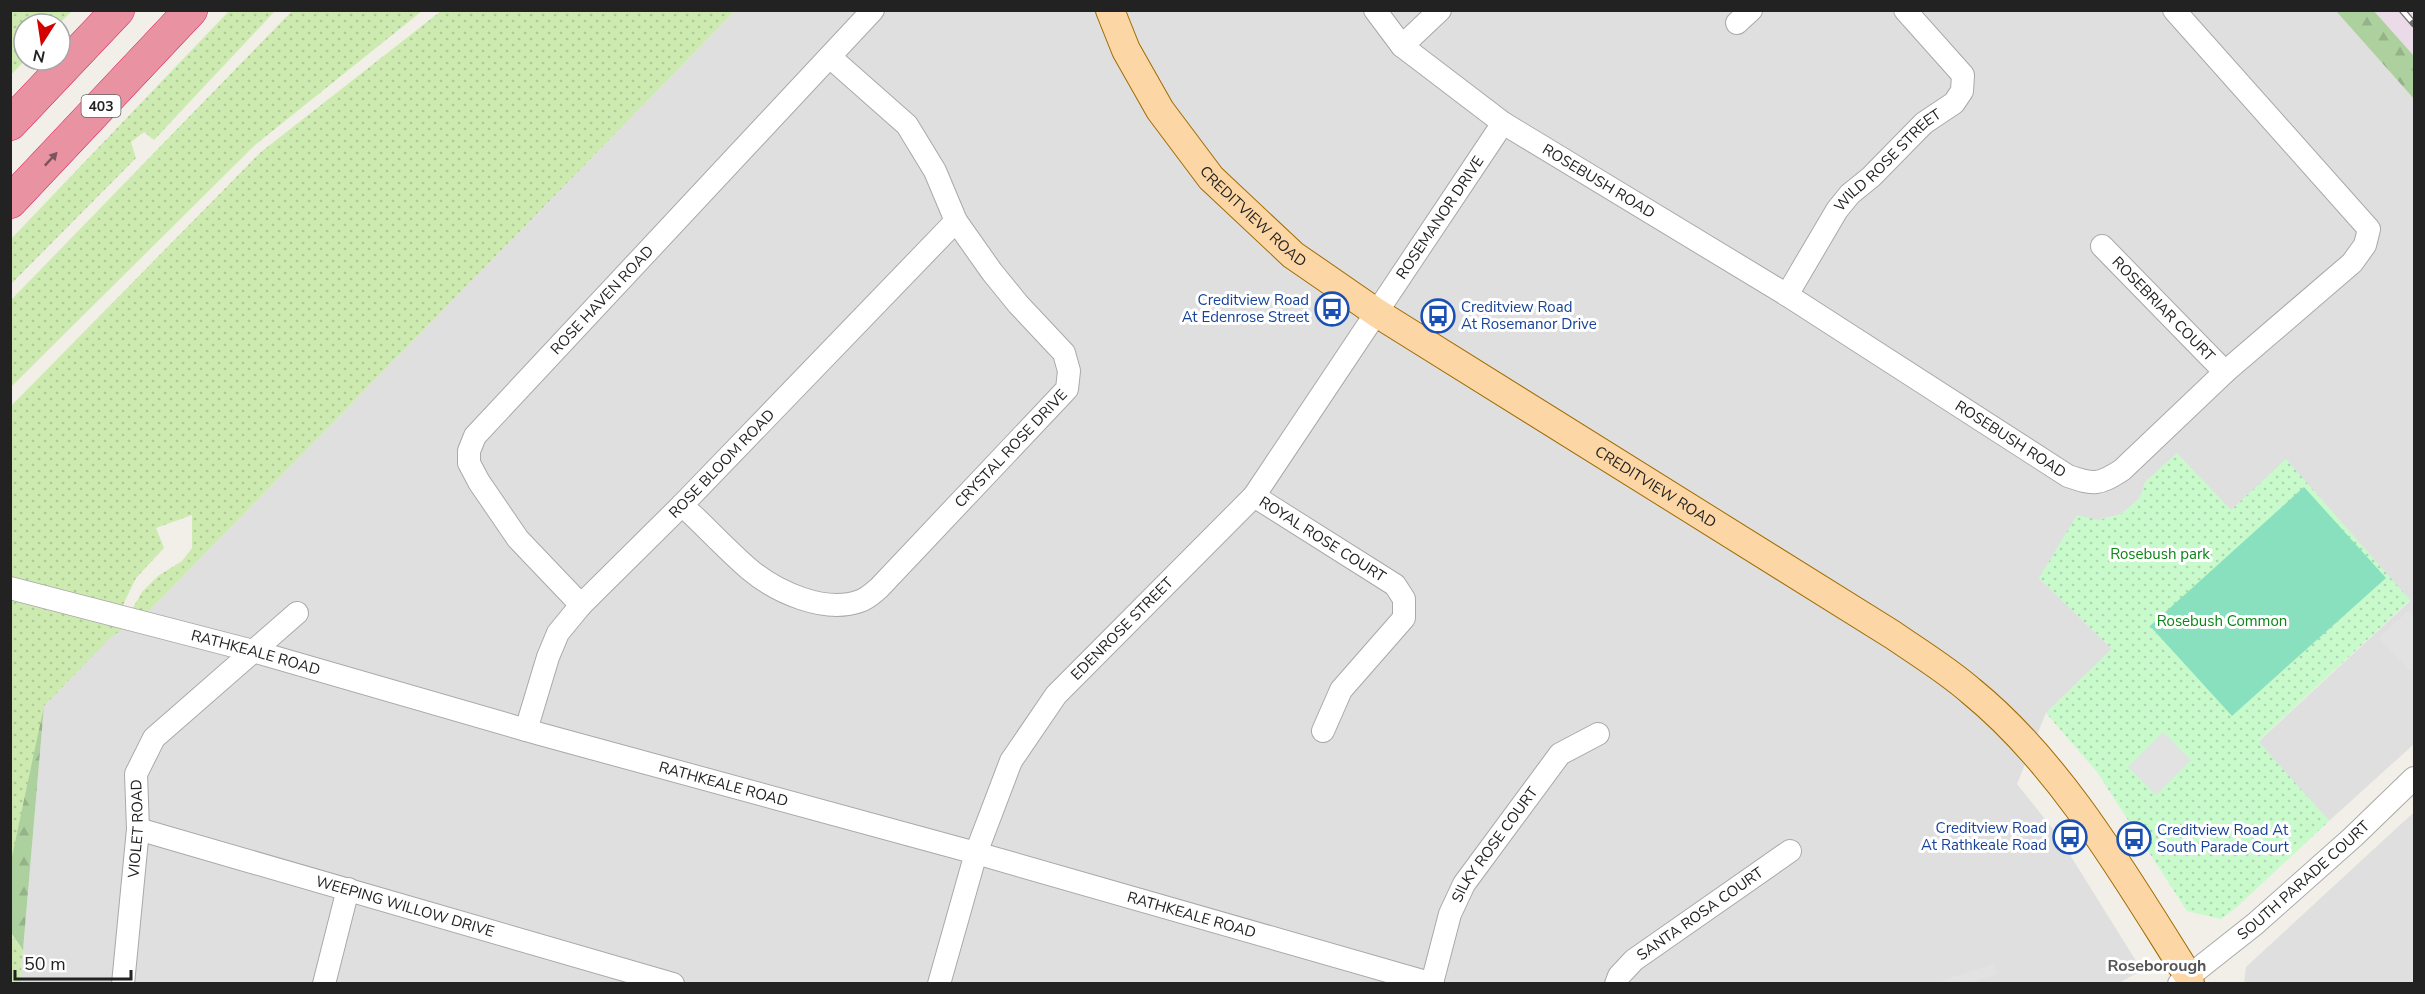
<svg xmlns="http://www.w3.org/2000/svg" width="2425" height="994" viewBox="0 0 2425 994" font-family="'Nunito Sans',sans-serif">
<defs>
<pattern id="grass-dots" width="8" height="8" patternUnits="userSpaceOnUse" patternTransform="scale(1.5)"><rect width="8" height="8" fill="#cdebb0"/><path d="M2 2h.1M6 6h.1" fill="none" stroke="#b0c997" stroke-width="1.8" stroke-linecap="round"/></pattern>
<pattern id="forest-firs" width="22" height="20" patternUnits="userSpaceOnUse" patternTransform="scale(1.5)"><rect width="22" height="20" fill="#add19e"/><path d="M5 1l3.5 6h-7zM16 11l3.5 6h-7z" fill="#95b388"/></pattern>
<pattern id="park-dots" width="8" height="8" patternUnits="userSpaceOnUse" patternTransform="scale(1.5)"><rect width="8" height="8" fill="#c8facc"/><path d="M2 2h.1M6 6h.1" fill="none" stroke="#acd6af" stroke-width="1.8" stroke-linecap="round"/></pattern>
</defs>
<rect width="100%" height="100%" fill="#f2efe9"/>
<path fill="#e0dfdf" d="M 735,11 L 2336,11 L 2414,99 L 2414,744 L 2329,821 L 2258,742 L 2410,601 L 2286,460 L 2231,510 L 2146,481 L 2139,499 L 2121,514 L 2099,520 L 2039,578 L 2112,649 L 2046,713 L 2017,784 L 2057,834 L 2138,964 L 2137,973 L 2119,983 L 20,984 L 44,706 L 111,636 L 145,615 Z
M 2414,812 L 2414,983 L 2244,983 L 2246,967 Z"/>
<path fill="#ebdbe8" d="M 2374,11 L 2414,11 L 2414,56 Z"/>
<path fill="url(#grass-dots)" d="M 11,10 L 72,11 L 59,24 L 24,24 L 25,60 L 11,75 Z
M 229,11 L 275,11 L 154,140 L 144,132 L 131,142 L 136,158 L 11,284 L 11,239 Z
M 292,11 L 422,11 L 255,145 L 11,387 L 11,300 Z
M 441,11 L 735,11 L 145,615 L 131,611 L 142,592 L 158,576 L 182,561 L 192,548 L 192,515 L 156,528 L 164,548 L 136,578 L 121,609 L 11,580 L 10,407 L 261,152 Z
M 11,595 L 126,627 L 111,637 L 44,706 L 11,873 Z
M 10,933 L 23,950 L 20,983 L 11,983 Z"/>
<path fill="url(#forest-firs)" d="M 2336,11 L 2374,11 L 2414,56 L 2414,99 Z
M 44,706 L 23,950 L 11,933 L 11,861 Z"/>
<path fill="url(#park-dots)" d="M 2177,453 L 2231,510 L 2286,459 L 2410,600 L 2258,741 L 2329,821 L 2238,906 L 2221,919 L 2187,911 L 2097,772 L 2046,713 L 2112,649 L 2039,578 L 2077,515 L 2099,520 L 2121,514 L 2139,499 L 2146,481 Z"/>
<path fill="#88e0be" d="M 2304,487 L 2386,578 L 2232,716 L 2150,626 Z"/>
<path fill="#e2e2e2" d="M 2409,610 L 2414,615 L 2414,667 L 2410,671 L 2379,638 Z
M 2163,732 L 2191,760 L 2156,795 L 2128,767 Z
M 1994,964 L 1997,974 L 1968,983 L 1942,983 L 1941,981 Z"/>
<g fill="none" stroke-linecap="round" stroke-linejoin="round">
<defs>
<g id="minor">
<path id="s1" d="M 1375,10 L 1402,46 L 1503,123 L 1787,295 L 2068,476 C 2094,485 2099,485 2122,470 L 2225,372 L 2352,263 L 2365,245 L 2369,229 L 2174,10"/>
<path d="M 1737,23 L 1751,10"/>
<path d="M 1402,46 L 1440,10"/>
<path id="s2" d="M 2102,246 L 2225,372"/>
<path id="s3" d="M 1787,295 L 1837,210 L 1850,194 L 1871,177 L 1924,123 L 1954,103 L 1962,91 L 1963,75 L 1905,10"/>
<path id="s4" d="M 1254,496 L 1395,585 L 1404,599 L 1404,618 L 1341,690 L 1323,731"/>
<path id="s5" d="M 682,505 C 705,526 726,549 749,569 C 776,592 825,614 860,601 C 867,599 873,593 879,588 L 1067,389 L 1069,371 L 1064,353 L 1018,304 L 992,272 L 956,221 L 935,171 L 907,125 L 830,57"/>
<path id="s6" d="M 10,588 L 253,651 L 540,734 L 976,853 L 1433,984"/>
<path id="s7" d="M 581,605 L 518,539 L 479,482 L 469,463 L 469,451 L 475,436 L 873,10"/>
<path id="s8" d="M 526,730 L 548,657 L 558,633 L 581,605 L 682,505 L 956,221"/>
<path id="s9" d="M 138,829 L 673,984"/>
<path id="s10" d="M 1432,983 L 1450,914 L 1464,884 L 1560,754 L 1598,734"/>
<path id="s11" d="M 123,984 L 138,829 L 136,774 L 154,738 L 297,613"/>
<path d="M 324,984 L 348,889"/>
<path id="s12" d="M 939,984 L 976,853 L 1011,761 L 1056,695 L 1254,496 L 1503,123"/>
<path id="s13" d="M 1616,984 L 1619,976 L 1634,960 L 1790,851"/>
<path id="s14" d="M 2179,984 L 2255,924 L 2353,837 L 2414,778"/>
</g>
<g id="major">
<path id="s15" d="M 1110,10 L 1126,50 L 1160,110 L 1211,178 L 1293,255 L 1377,313 L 1893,635 C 1919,653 1947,670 1971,691 C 2062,765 2127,879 2189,977 L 2190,984"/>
</g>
<path id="highway" d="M 10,124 L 118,10
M 10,202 L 191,10"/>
</defs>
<use href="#minor" stroke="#a9a9a9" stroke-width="24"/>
<use href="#major" stroke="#a06b00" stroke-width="30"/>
<use href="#highway" stroke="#dc2a67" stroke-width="34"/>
<use href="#minor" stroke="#fff" stroke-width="22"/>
<use href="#major" stroke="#fcd6a4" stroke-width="28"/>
<use href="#highway" stroke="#e892a2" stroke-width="33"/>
<defs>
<path id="rail" d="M 2402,10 L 2414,24"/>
</defs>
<use href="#rail" stroke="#707070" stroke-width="7"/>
<use href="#rail" stroke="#fff" stroke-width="4.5" stroke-dasharray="14" stroke-linecap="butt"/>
</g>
<defs><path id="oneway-solid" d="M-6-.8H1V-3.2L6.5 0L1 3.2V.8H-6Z" transform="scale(1.5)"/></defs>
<use fill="#7b545c" href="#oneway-solid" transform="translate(51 159) rotate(-47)"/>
<defs>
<symbol id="bus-ring" viewBox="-11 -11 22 22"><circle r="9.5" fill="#fff" stroke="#1a4fb4" stroke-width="1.5"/><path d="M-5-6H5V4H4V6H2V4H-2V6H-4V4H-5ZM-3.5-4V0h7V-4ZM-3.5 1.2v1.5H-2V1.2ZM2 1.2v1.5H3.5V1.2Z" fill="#1a4fb4"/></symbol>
</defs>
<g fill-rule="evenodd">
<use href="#bus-ring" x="1313" y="290" width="38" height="38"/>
<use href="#bus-ring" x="1419" y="297" width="38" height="38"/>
<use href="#bus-ring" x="2051" y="818" width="38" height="38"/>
<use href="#bus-ring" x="2115" y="820" width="38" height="38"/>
</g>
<g text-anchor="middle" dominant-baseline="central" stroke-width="6" stroke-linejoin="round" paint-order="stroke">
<rect fill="#fff" stroke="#646464" stroke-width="1.5" x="81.5" y="95" width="39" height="22" rx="4.5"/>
<g font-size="14" font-weight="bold" fill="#222">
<text x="101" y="106">403</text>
</g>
<g font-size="15" fill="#222" stroke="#fff">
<text stroke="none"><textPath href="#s3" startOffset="170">WILD ROSE STREET</textPath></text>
<text stroke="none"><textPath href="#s1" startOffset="284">ROSEBUSH ROAD</textPath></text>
<text stroke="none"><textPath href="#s15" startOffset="254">CREDITVIEW ROAD</textPath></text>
<text stroke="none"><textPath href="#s12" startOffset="930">ROSEMANOR DRIVE</textPath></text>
<text stroke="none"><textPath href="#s7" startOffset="396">ROSE HAVEN ROAD</textPath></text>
<text stroke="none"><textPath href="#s2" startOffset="88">ROSEBRIAR COURT</textPath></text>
<text stroke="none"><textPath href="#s1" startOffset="770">ROSEBUSH ROAD</textPath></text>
<text stroke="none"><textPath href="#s5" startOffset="428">CRYSTAL ROSE DRIVE</textPath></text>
<text stroke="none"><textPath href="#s8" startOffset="338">ROSE BLOOM ROAD</textPath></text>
<text stroke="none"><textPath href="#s15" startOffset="740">CREDITVIEW ROAD</textPath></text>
<text stroke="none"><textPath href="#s4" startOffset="81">ROYAL ROSE COURT</textPath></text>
<text stroke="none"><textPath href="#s12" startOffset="408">EDENROSE STREET</textPath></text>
<text stroke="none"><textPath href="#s6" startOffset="254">RATHKEALE ROAD</textPath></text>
<text stroke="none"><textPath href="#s6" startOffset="740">RATHKEALE ROAD</textPath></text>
<text stroke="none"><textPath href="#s11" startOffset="156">VIOLET ROAD</textPath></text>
<text stroke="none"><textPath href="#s10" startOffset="154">SILKY ROSE COURT</textPath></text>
<text stroke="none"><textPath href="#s14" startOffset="162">SOUTH PARADE COURT</textPath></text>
<text stroke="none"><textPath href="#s9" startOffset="278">WEEPING WILLOW DRIVE</textPath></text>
<text stroke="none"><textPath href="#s6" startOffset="1226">RATHKEALE ROAD</textPath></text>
<text stroke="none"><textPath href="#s13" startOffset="111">SANTA ROSA COURT</textPath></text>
</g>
<g font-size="15" fill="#164399" stroke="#fff" text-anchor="end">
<text x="1309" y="300">Creditview Road<tspan x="1309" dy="17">At Edenrose Street</tspan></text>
<text x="1461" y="307" text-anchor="start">Creditview Road<tspan x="1461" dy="17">At Rosemanor Drive</tspan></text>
<text x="2047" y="828">Creditview Road<tspan x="2047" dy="17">At Rathkeale Road</tspan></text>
<text x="2157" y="830" text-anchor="start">Creditview Road At<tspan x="2157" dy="17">South Parade Court</tspan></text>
</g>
<g font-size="15" fill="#0c8416" stroke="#fff">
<text x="2160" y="554">Rosebush park</text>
<text x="2222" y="621">Rosebush Common</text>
</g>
<g font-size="16" font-weight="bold" fill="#555" stroke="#fff">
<text x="2157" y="966">Roseborough</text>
</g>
</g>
<rect width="2425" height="994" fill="none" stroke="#222222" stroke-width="24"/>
<g transform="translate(42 42) rotate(192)"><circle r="28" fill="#ffffff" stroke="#a7a7a7" stroke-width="1.5"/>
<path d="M0-4.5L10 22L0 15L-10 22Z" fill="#d40000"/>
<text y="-9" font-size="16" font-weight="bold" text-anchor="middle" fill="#222222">N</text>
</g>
<path d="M15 970v9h116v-9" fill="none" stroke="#222222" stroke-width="3"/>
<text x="24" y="970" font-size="18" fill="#222222" stroke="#ffffff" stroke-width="4.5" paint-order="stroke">50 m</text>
</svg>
